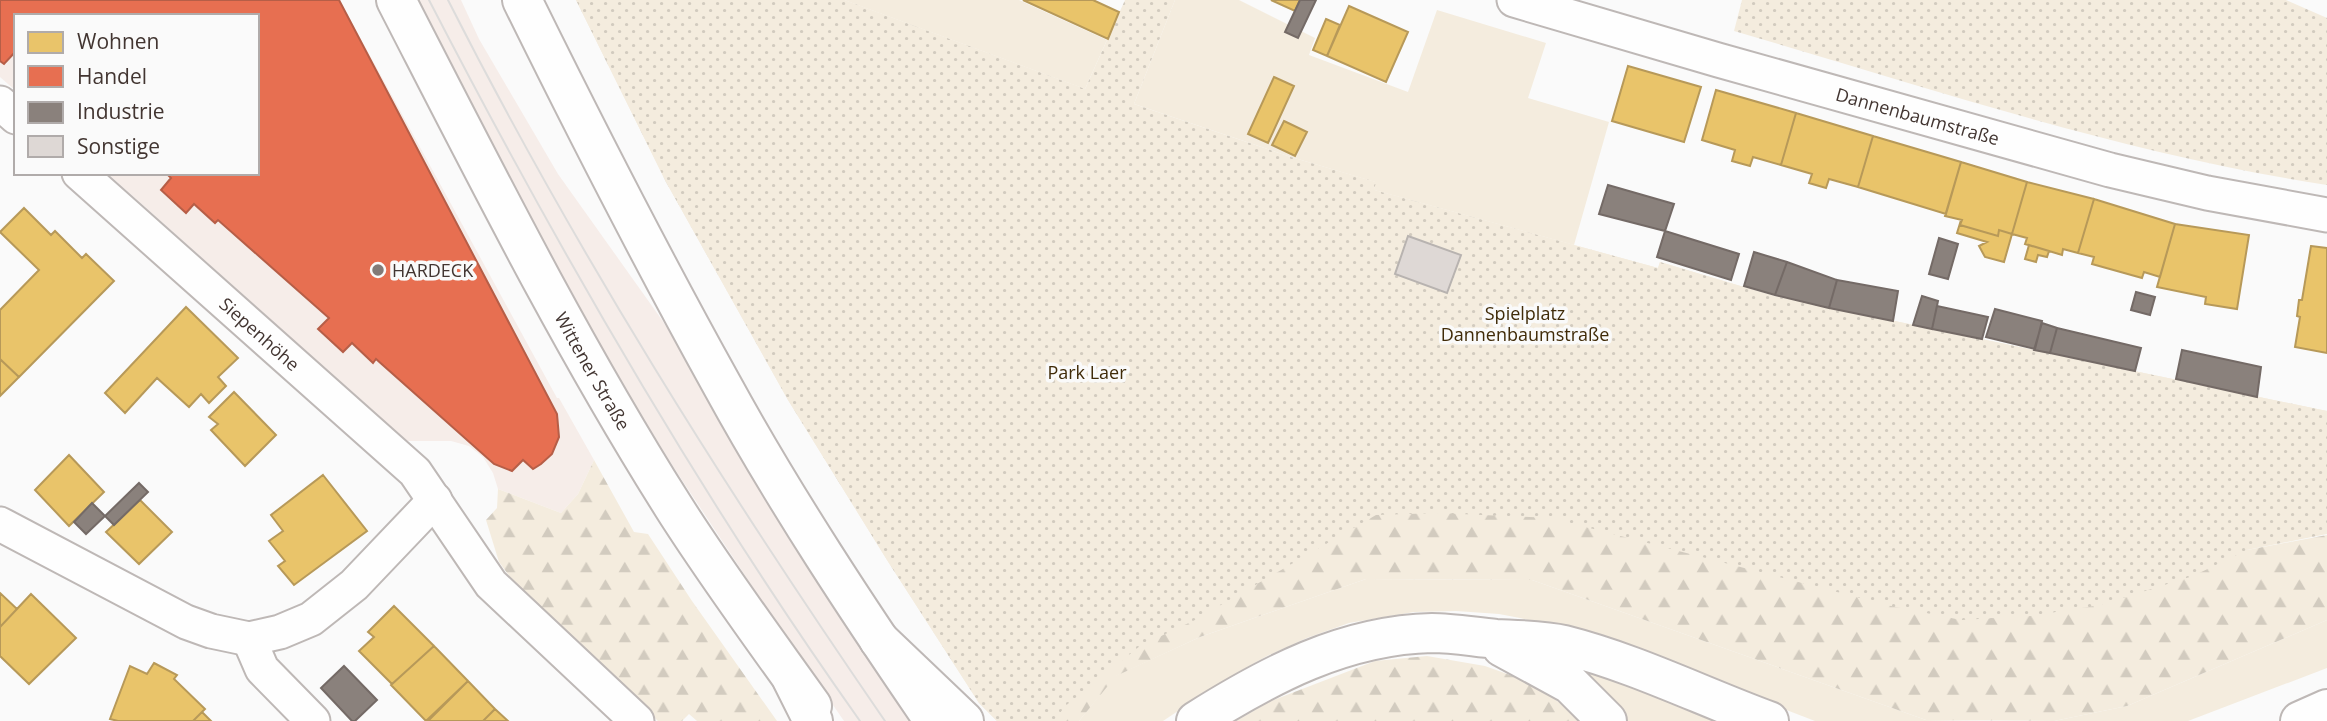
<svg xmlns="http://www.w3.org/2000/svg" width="2327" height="721" viewBox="0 0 2327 721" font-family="'Open Sans',sans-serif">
<defs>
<pattern id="forest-firs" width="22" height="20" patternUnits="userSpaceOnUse" patternTransform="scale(1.75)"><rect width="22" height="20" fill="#f4ecde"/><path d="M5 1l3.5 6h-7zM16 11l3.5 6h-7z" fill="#d2cbbf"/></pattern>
<pattern id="park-dots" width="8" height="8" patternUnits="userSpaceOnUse" patternTransform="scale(1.75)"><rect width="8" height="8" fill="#f4ecde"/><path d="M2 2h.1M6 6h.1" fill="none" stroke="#d2cbbf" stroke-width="1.8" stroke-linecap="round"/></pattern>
</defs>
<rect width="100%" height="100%" fill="#fafafa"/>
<path fill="#f6ede9" d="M 0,0 L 336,0 L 350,19 L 557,398 L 559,398 L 594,460 L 578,494 L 561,513 L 498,489 L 493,473 L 483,457 L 469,446 L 451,441 L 407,441 L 387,430 L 287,334 L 107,173 L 257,173 L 257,16 L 16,16 L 16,91 L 0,77 Z
M 413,0 L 461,0 L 479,39 L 558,174 L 662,320 L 833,599 L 915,721 L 844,721 L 781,630 L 674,468 L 600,348 Z"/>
<path fill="#f4ecde" d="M 844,0 L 1019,0 L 1107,40 L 1085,89 Z
M 1175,0 L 1239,0 L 1315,38 L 1309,55 L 1408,92 L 1437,10 L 1546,43 L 1528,98 L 1609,122 L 1574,245 L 1658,268 L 1660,262 L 1774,296 L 2327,411 L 2327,515 L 1574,245 L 1374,190 L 1375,182 L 1291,157 L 1134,104 Z
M 1366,579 L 1532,580 L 1926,720 L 1985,721 L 1815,721 L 1606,641 L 1520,618 L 1499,614 L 1456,611 L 1414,612 L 1349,623 L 1307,638 L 1267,656 L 1226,679 L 1163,721 L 1079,721 L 1115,676 L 1200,637 Z
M 2327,620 L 2327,668 L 2188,721 L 2054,721 L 2127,706 Z
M 1578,665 L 1726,721 L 1624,721 Z"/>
<path fill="url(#forest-firs)" d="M 576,0 L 844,0 L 1085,89 L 1374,190 L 1574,245 L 2247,550 L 2327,535 L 2327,620 L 2127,706 L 2054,721 L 1926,720 L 1532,580 L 1366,579 L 1200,637 L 1116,676 L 1079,721 L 997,721 L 979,703 L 887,560 L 788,400 L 666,182 Z
M 594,460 L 634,532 L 648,534 L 692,601 L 777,721 L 697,721 L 689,714 L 682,721 L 658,721 L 524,596 L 499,562 L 486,520 L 497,508 L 498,489 L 561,513 L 578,494 Z
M 1427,656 L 1485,666 L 1535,684 L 1583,721 L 1236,721 L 1271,701 L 1375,661 Z"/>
<path fill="url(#park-dots)" d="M 576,0 L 844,0 L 1085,89 L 1125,0 L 1175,0 L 1134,104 L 1291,157 L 1376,182 L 1374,190 L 1658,268 L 1660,262 L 1774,296 L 2327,411 L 2327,534 L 2247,550 L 2193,576 L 2100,605 L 2031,616 L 1961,620 L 1891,606 L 1551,518 L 1439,513 L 1376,515 L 1195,620 L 1140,646 L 1064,707 L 1055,721 L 997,721 L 979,703 L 887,560 L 788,400 L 666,182 Z
M 1742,0 L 2286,0 L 2327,18 L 2327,185 C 2125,154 1929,88 1734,31 Z"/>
<path fill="#e9c46a" stroke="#b79959" stroke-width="2" d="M 1023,0 L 1093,0 L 1119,12 L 1108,39 Z
M 1271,0 L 1300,0 L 1295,11 Z
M 1349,6 L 1408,32 L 1386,82 L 1327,56 Z
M 1326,19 L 1340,25 L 1327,56 L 1313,50 Z
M 1628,66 L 1701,87 L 1684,142 L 1612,121 Z
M 1274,77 L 1294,86 L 1268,143 L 1248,134 Z
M 1716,90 L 1796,113 L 1781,165 L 1753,157 L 1750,166 L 1732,161 L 1735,150 L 1702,140 Z
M 1796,113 L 1873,136 L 1858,187 L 1829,179 L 1826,188 L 1809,183 L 1812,174 L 1781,165 Z
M 1284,121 L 1307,132 L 1295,156 L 1272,145 Z
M 1873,136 L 1961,162 L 1946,214 L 1858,187 Z
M 1961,162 L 2027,182 L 2012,234 L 1999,230 L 1998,236 L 1960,225 L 1962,220 L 1945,216 Z
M 2027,182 L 2094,199 L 2078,253 L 2063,249 L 2062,255 L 2049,251 L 2025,244 L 2027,238 L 2012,234 Z
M 2094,199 L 2175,224 L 2160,277 L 2144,272 L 2142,278 L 2092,264 L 2094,257 L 2078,253 Z
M 24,208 L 51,235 L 55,231 L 82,258 L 86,254 L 114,281 L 19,377 L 0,359 L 0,310 L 39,270 L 0,232 Z
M 1961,220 L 1960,225 L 1998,236 L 1999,230 L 2012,234 L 2004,262 L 1985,257 L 1979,246 L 1987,242 L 1957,233 Z
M 2175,224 L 2249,235 L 2237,309 L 2205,304 L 2206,297 L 2157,287 Z
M 2029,245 L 2049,251 L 2047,257 L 2038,255 L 2036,262 L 2025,259 Z
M 2311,246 L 2327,248 L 2327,353 L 2295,347 L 2300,317 L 2297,316 L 2299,300 L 2302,300 Z
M 186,307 L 238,358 L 218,377 L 226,386 L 209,403 L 201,394 L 189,407 L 157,378 L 125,413 L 105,393 Z
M 0,359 L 19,377 L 0,396 Z
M 234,392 L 276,435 L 245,466 L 211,430 L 218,424 L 209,417 Z
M 69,455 L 104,492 L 69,526 L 35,490 Z
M 323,475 L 367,531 L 294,585 L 278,566 L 285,561 L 269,541 L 283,531 L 271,515 Z
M 140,500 L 172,532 L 139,564 L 106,532 Z
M 0,593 L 17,609 L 0,627 Z
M 31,594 L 76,638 L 29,684 L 0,656 L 0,627 Z
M 394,606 L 434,646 L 392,684 L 359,651 L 374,637 L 368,632 Z
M 434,646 L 468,681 L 426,721 L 391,685 Z
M 154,663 L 177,675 L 174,679 L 205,709 L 193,721 L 118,721 L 110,719 L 130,666 L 147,674 Z
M 468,681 L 495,709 L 483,721 L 428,721 Z
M 495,709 L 508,721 L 483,721 Z
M 202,712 L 211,721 L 193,721 Z"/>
<path fill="#e76f51" stroke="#b65e47" stroke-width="2" d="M 0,0 L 339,0 L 557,414 L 559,437 L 552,454 L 541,464 L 533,469 L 523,460 L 512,471 L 494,464 L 376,359 L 373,363 L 352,343 L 343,352 L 318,329 L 329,318 L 218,220 L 215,223 L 194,204 L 186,213 L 161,190 L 171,178 L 166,173 L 257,173 L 257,16 L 16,16 L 16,51 L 4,64 L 0,61 Z"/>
<path fill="#8a817c" stroke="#746a66" stroke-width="2" d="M 1300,0 L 1316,0 L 1298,38 L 1285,32 Z
M 1608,185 L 1674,204 L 1665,231 L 1599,214 Z
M 1665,231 L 1739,254 L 1731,280 L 1657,257 Z
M 1939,238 L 1958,244 L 1948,279 L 1929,274 Z
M 1754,252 L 1787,262 L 1775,295 L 1744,286 Z
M 1787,262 L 1837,280 L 1829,308 L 1775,295 Z
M 1837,280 L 1898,291 L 1893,321 L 1829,308 Z
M 2136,292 L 2155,297 L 2150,315 L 2131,310 Z
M 1922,296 L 1938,301 L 1932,329 L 1913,325 Z
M 1937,306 L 1988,317 L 1982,339 L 1932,329 Z
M 1995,309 L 2042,321 L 2035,349 L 1986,337 Z
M 2042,323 L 2057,328 L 2050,353 L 2034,350 Z
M 2057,328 L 2141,348 L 2135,371 L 2050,353 Z
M 2182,350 L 2261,367 L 2257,397 L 2176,379 Z
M 139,483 L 148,492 L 114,525 L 105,516 Z
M 92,503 L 105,516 L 86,534 L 74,522 Z
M 344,666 L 377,700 L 355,721 L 352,721 L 321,688 Z"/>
<path fill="#ded8d5" stroke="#b8b3b0" stroke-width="2" d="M 1408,236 L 1461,255 L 1447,293 L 1395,274 Z"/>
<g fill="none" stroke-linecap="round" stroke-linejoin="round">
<defs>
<g id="minor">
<path id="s1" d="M 1514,0 L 1718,60 L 2110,170 L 2207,193 L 2327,215"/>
<path d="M 0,103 L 16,117"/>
<path id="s2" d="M 79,173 L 415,472 L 491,584 L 637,721"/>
<path d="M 0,524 L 186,622 L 211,631 L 249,639 L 280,632 L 311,619 L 354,585 L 435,500"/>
<path d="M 249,639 L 262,669 L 313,721"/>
</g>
<g id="major">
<path id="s3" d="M 396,0 C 484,171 570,343 673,506 C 716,574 765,640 812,706"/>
<path d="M 522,0 C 586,130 652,259 722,385 C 785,500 860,613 934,721"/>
</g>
<path id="highway" d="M 879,640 L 964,721
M 1502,647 L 1570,684 L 1607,721
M 792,679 L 813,721
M 1196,721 C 1269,675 1344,635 1432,633 C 1453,633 1474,637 1496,639 C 1518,640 1543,640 1564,645 C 1635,663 1701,696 1769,721
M 2300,721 L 2327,709"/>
</defs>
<use href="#minor" stroke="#beb8b6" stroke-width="37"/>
<use href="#major" stroke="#beb8b6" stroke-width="42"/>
<use href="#highway" stroke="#beb8b6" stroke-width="42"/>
<use href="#minor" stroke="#fefefe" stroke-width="33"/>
<use href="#major" stroke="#fefefe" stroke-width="38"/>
<use href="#highway" stroke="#fefefe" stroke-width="38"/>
<path stroke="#dddcdb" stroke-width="2" d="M 429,0 C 557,248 698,493 860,721
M 448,0 C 575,251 726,490 885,721"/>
</g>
<circle fill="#827a77" stroke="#fafafa" stroke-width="2.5" cx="378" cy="270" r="7"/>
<g text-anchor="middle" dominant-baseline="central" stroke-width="7" stroke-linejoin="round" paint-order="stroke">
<g font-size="18" fill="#423531" stroke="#fafafa">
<text stroke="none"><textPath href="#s1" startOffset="420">Dannenbaumstraße</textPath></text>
<text stroke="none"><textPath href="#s2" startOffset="242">Siepenhöhe</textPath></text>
<text stroke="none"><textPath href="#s3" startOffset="420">Wittener Straße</textPath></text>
</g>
<g font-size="18" fill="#423531" stroke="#fafafa" text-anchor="start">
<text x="392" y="270">HARDECK</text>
</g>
<g font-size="18" fill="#402b08" stroke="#fafafa">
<text x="1525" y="313">Spielplatz<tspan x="1525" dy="21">Dannenbaumstraße</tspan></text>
<text x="1087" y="372">Park Laer</text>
</g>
</g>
<rect x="14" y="14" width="245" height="161" fill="#fafafa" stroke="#b0abaa" stroke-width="2"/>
<rect x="28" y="32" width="35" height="21" fill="#e9c46a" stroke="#b0abaa" stroke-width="2"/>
<text x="77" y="49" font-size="21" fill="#423531">Wohnen</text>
<rect x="28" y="66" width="35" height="21" fill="#e76f51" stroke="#b0abaa" stroke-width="2"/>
<text x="77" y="84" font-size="21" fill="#423531">Handel</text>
<rect x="28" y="102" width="35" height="21" fill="#8a817c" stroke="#b0abaa" stroke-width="2"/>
<text x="77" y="119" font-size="21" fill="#423531">Industrie</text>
<rect x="28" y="136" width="35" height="21" fill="#ded8d5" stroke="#b0abaa" stroke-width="2"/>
<text x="77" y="154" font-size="21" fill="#423531">Sonstige</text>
</svg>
